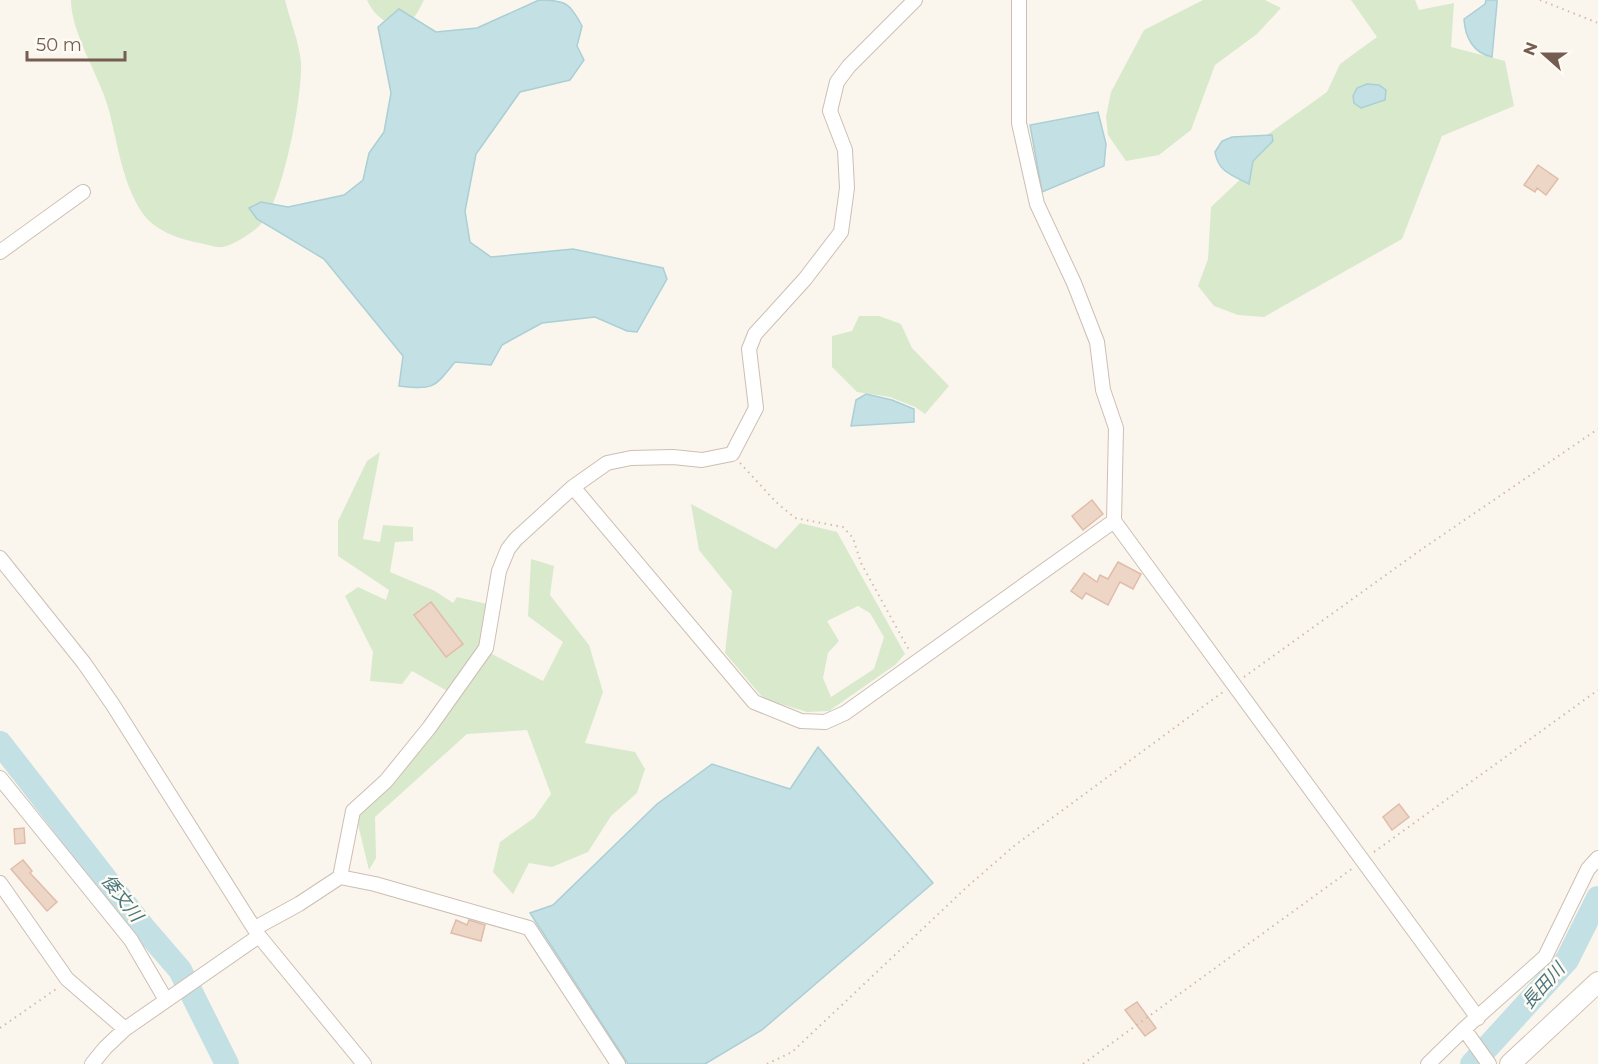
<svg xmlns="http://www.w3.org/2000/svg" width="1598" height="1064" viewBox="0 0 1598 1064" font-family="Montserrat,'Noto Sans JP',sans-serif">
<rect width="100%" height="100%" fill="#fbf6ed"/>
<path fill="#d8e9cc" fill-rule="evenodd" d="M 71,0 L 285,0 C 290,20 299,42 301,62 C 303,93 283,202 261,224 C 254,232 232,246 222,247 C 216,248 206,244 200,243 C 178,239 153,230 141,211 C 121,179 118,143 108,107 C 99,75 71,33 71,0 Z
M 367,0 L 424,0 C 421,5 418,13 414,17 C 395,34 375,18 367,0 Z
M 1203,0 L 1265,0 L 1281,8 L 1257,34 L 1215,65 L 1191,130 L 1159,155 L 1126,161 L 1108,135 L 1106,117 L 1111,92 L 1144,30 Z
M 1351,0 L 1415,0 L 1419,10 L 1454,3 L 1451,47 L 1505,61 L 1514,106 L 1442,136 L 1402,239 L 1264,317 L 1238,315 L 1214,306 L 1198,286 L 1208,259 L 1211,207 L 1246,174 L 1257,142 L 1327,92 L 1340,64 L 1377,37 Z
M 859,316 L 879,316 L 901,324 L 912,348 L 949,386 L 925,414 L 915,407 L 890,397 L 857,392 L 832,367 L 832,336 L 852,331 Z
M 380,452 L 363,539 L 380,542 L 383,525 L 413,527 L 413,541 L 395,542 L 390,572 L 435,591 L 453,603 L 457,597 L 487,604 L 492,654 L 543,681 L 563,642 L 528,616 L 531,559 L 554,566 L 550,595 L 589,645 L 603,692 L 585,743 L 635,752 L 645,769 L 637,793 L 611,816 L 588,852 L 552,867 L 529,863 L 513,894 L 493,872 L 500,842 L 534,818 L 551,794 L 527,730 L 467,734 L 375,817 L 376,858 L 369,870 L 356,816 L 458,697 L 412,671 L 402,684 L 370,681 L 373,652 L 345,596 L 358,587 L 386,600 L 389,590 L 338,556 L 338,521 L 367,461 Z
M 691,504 L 776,549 L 800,523 L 837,532 L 905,654 L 895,665 L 829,711 L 807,712 L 764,699 L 725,653 L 732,591 L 699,550 ZM 858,606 L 870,613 L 884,637 L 874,669 L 831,697 L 823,678 L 828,653 L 839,641 L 827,621 Z"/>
<path fill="#c3e0e4" stroke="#aacfd5" stroke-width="1.5" d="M 539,0 C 566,0 570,3 582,26 L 577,46 L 584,60 L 570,80 L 520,92 L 476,154 L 465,211 L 470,242 L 491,257 L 573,249 L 663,268 L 667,279 L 637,332 L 627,331 L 595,317 L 542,323 L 502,345 L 491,365 L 455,362 C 434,388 434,390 399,386 L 403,356 L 324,259 L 257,219 L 249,208 L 261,202 L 288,207 L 344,195 L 363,180 L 369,153 L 384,132 L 391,93 L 378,27 L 399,9 L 436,32 L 477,28 Z
M 1486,0 L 1497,0 L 1497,3 L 1492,57 C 1473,53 1465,37 1464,19 L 1485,4 Z
M 1367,84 L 1379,85 L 1386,90 L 1385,100 L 1361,108 L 1354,103 L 1353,96 L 1357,88 Z
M 1098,112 L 1106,144 L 1104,166 L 1042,192 L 1030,125 Z
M 1272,135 L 1273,141 L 1253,161 L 1249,184 C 1232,175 1218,172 1215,152 L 1222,141 L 1232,137 Z
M 866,394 L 892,400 L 914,409 L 914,422 L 851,426 L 856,400 Z
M 818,747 L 933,883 L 762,1030 L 705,1064 L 628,1064 L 530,913 L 553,905 L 657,804 L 712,764 L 790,789 Z"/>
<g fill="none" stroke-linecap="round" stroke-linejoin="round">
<path stroke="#c3e0e4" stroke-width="24" d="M 0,743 L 143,927 L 180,970 L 227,1064
M 1472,1064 L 1567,960 L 1598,898"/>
</g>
<path fill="#eed6c7" stroke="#e0bca9" stroke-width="1.5" d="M 1538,165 L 1558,179 L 1546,195 L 1537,188 L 1535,192 L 1524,185 Z
M 1092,500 L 1103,514 L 1083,530 L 1072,516 Z
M 1118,562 L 1141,574 L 1133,589 L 1120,582 L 1108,605 L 1086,593 L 1082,599 L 1071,591 L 1084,573 L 1097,582 L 1100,575 L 1108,579 Z
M 431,602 L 463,644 L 446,657 L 414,615 Z
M 1399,804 L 1409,817 L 1392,830 L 1383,817 Z
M 24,828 L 25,843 L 15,844 L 14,829 Z
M 23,860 L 32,871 L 30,873 L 57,902 L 47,911 L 11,869 Z
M 456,920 L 467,925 L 469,920 L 485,925 L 481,941 L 451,933 Z
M 1137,1002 L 1156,1028 L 1145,1036 L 1125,1010 Z"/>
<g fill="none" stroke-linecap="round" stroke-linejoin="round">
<defs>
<path id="street" d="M 1019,0 L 1019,123 L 1037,204 L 1074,283 L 1097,342 L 1103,390 L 1116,428 L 1114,521 L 1478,1018
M 0,252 L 83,192
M 573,487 L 754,702 L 801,721 L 825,722 L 845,713 L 1114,521
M 0,558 L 84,663 L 113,705 L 259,936 L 364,1064
M 0,778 L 131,940 L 166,1000
M 340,877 L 353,811 L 386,781 L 429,728 L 486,648 L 499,571 L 508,549 L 516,539 L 573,487 L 607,463 L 631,458 L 673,457 L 702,460 L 732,454 L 756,408 L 749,349 L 755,334 L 805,279 L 841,232 L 847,188 L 845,150 L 830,111 L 837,82 L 849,66 L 915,0
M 0,883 L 67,979 L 125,1029
M 255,928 L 299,904 L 340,877 L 375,884 L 529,928 L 618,1064
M 1464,1029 L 1489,1064
M 92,1064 L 105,1048 L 125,1029 L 259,936
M 1428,1064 L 1464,1029 L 1545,957 L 1588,869 L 1598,858"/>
<path id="secondary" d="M 1510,1064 L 1598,982"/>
</defs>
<use href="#street" stroke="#cdbeb3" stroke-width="16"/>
<use href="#secondary" stroke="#d3c0b3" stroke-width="22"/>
<path stroke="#d4b9aa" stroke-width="2" stroke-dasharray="1.5 4.5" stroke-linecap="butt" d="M 1540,0 L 1598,23
M 740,463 L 776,502 L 795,518 L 843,527 L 853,538 L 861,563 L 909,650
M 1244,677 L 1422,549 L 1598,429
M 1374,852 L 1598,690
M 0,1028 L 59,987
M 767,1064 L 792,1052 L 968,886 L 1014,846 L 1223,692
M 1083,1064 L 1353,868"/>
<use href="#street" stroke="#fff" stroke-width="14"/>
<use href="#secondary" stroke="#fff" stroke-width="20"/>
</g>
<g text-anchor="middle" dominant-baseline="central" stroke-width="5" stroke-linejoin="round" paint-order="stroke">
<g font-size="18" font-style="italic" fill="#49777f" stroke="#fefaf4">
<text transform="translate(122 898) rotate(52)">倭文川</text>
<text transform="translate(1543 986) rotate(-48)">長田川</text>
</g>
</g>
<g transform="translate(1544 54) rotate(291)" stroke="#fefaf4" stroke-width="4.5" paint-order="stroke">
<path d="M0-4.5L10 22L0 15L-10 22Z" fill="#765d51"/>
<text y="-9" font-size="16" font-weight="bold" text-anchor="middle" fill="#765d51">N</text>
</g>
<path d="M27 51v9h98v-9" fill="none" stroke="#765d51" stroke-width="3"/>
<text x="36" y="51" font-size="18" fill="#765d51" stroke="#fefaf4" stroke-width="4.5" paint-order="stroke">50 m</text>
</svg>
